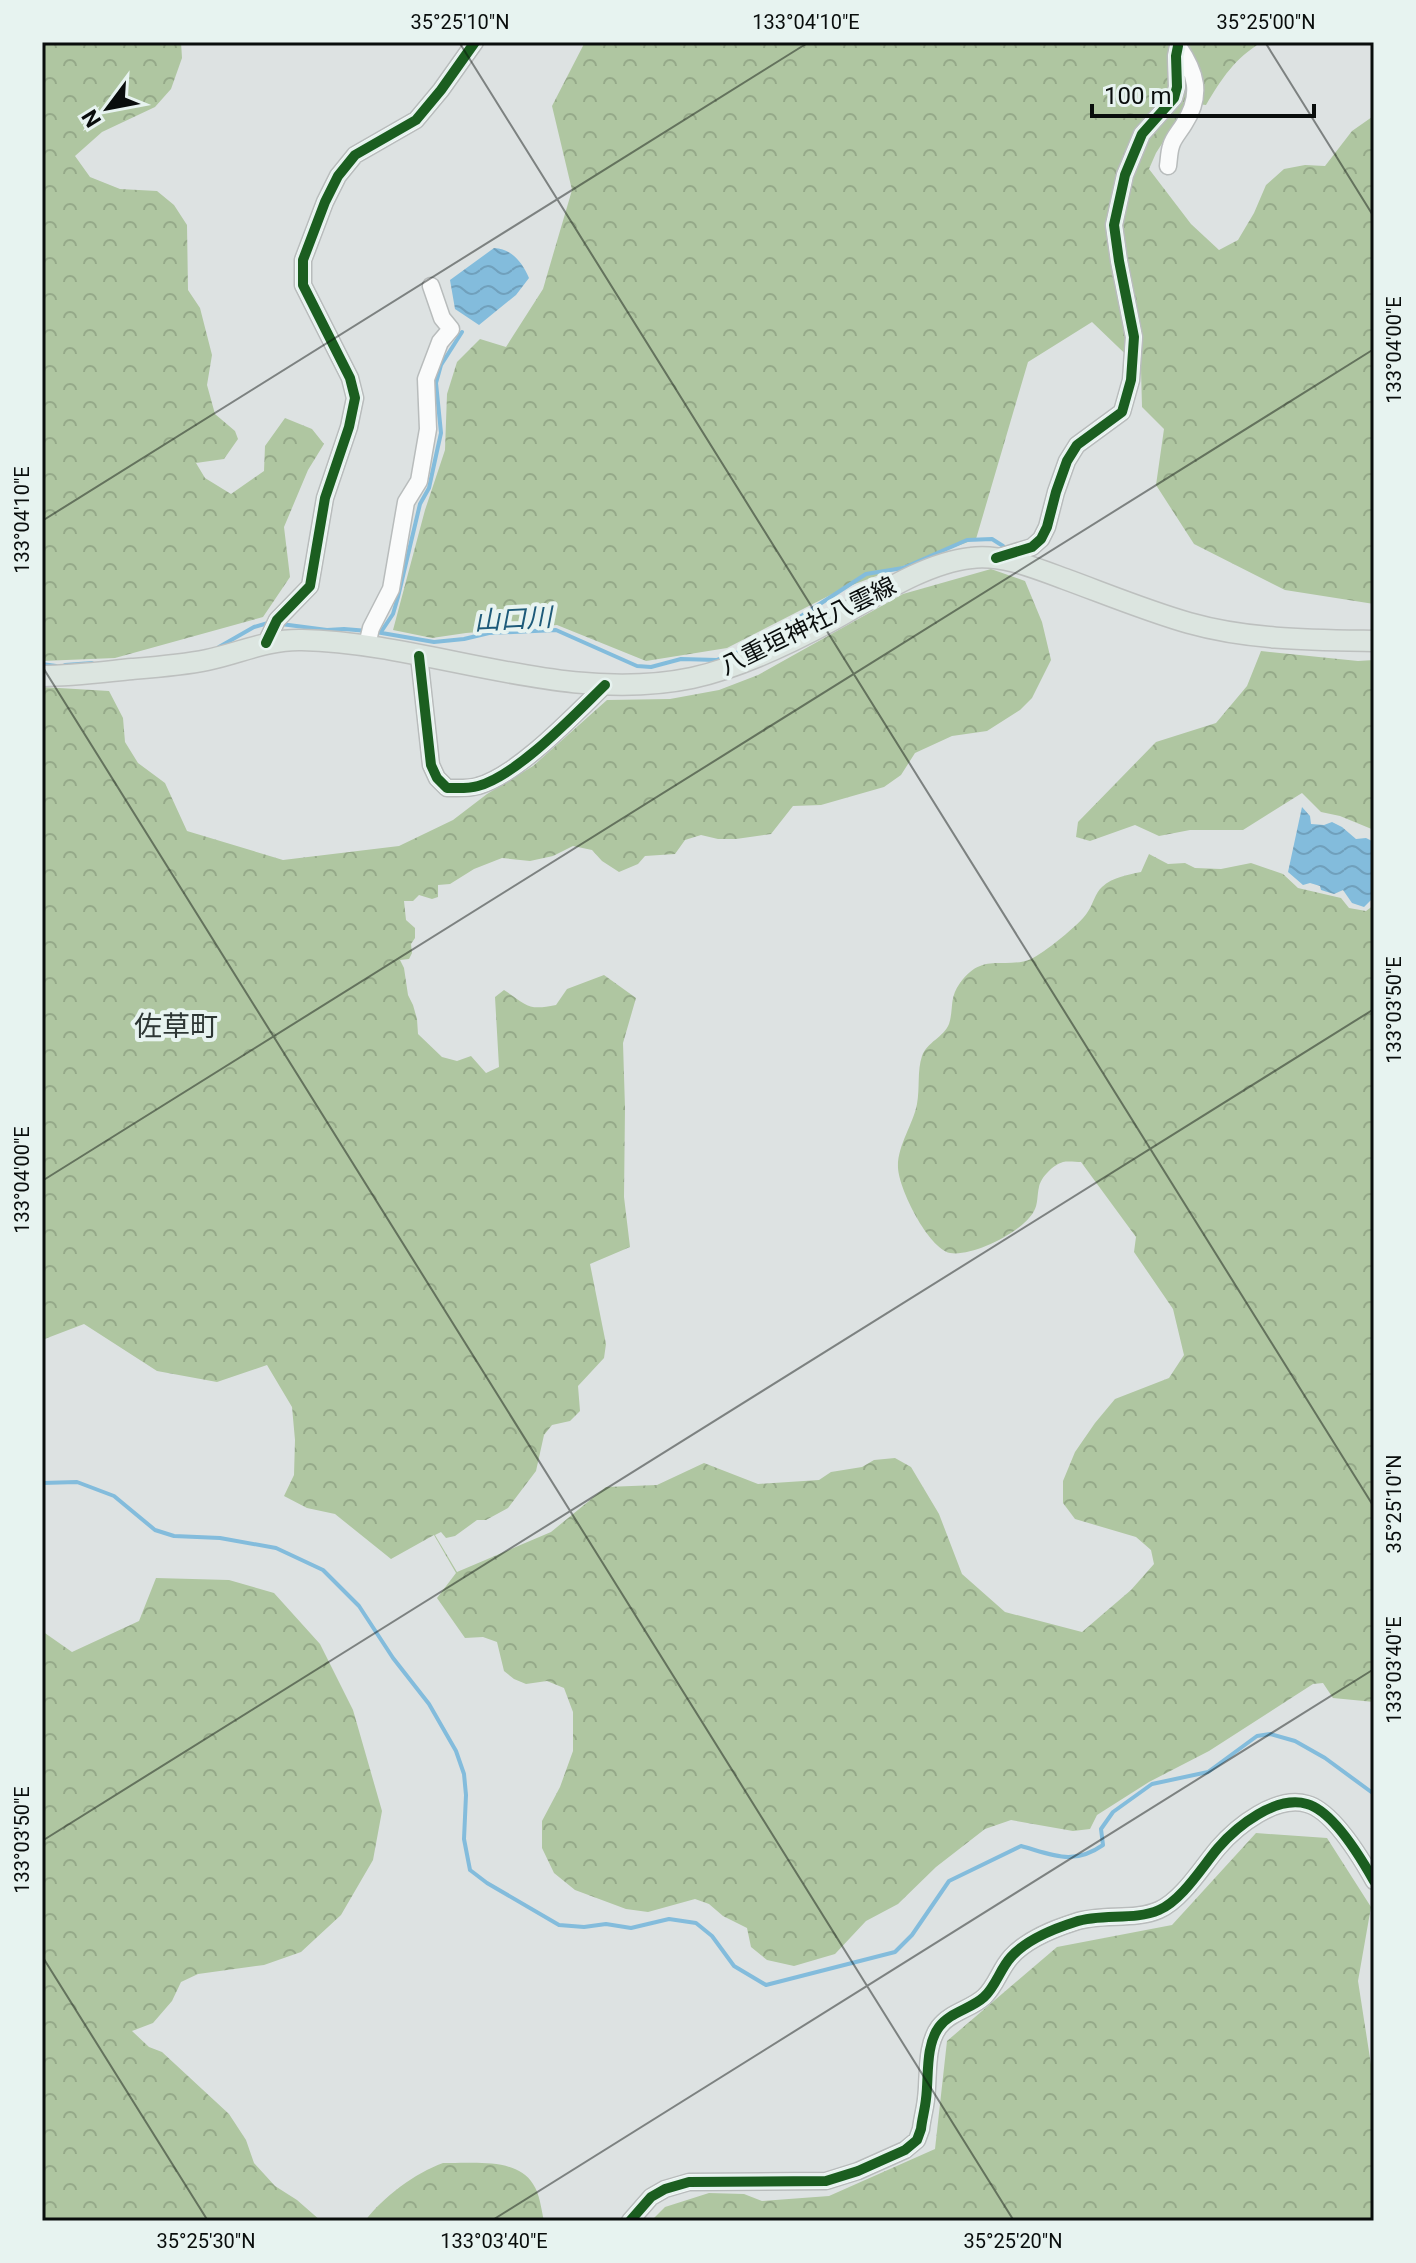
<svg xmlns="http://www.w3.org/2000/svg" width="1416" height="2263" viewBox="0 0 1416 2263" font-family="Roboto,'Noto Sans JP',sans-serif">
<defs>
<pattern id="forest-crowns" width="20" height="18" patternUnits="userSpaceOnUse" patternTransform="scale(2)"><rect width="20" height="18" fill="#afc6a1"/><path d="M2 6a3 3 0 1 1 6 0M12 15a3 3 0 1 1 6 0" fill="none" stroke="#95a989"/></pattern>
<pattern id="water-waves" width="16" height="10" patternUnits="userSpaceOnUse" patternTransform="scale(2)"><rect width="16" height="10" fill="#83bcdc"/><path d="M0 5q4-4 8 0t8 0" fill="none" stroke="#70a0bc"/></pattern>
</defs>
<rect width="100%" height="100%" fill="#dde2e2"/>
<path fill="url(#forest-crowns)" d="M 42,42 L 181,42 L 182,58 L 171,89 L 155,107 L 102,132 L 75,156 L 90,177 L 120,189 L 157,191 L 174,205 L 187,225 L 188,290 L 200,308 L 212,355 L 207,385 L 215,414 L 235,431 L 238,439 L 224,459 L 196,463 L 205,478 L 231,494 L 264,471 L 265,446 L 285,418 L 312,429 L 324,444 L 308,470 L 284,527 L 290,577 L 263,617 L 115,658 L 42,661 Z
M 585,42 L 1262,42 C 1235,58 1222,78 1206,105 L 1188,103 L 1156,153 L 1149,169 L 1191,224 L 1219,250 L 1238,240 L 1254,213 L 1266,185 L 1284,169 L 1305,165 L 1325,166 L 1352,131 L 1372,117 L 1374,119 L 1374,604 L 1285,590 L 1194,544 L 1156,485 L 1164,429 L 1142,407 L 1141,369 L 1092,322 L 1028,362 L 976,539 L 844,588 L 727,648 L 646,661 L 557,625 L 466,633 L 432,638 L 393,630 L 425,510 L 445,450 L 447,394 L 457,362 L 480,339 L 506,347 L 543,289 L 572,190 L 552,106 Z
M 991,569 L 1025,581 L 1042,622 L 1051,660 L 1032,698 L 1020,710 L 987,731 L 952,736 L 915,753 L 901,775 L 884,787 L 821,805 L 793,806 L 771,834 L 736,839 L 718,839 L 701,835 L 685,840 L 675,854 L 645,856 L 638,864 L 619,872 L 602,861 L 592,850 L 573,846 L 553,856 L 530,861 L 502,858 L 474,869 L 450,884 L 438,885 L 438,897 L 432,899 L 419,895 L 413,901 L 404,901 L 406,920 L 415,928 L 415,938 L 411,944 L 412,953 L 409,959 L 400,960 L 404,968 L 408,995 L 413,1005 L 417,1019 L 418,1034 L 442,1057 L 457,1061 L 471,1056 L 486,1073 L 499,1067 L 495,997 L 504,990 C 527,1005 527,1011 556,1005 L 567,989 L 604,975 L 636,998 L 623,1043 L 625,1108 L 624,1197 L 630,1247 L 590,1264 L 606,1344 L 604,1358 L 578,1386 L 580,1411 L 570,1421 L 552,1425 L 544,1435 L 536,1471 L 508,1508 L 486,1520 L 477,1520 L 455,1536 L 446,1538 L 441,1532 L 435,1535 L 457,1572 L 551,1532 L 606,1487 L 657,1485 L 704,1463 L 758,1484 L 819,1480 L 831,1472 L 862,1467 L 874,1460 L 895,1458 L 911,1467 L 939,1514 L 962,1574 L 1005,1612 L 1082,1632 L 1131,1590 L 1154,1564 L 1151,1550 L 1136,1537 L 1075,1519 L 1063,1503 L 1063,1481 L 1075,1452 L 1095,1423 L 1115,1399 L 1169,1378 L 1184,1355 L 1173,1309 L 1134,1252 L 1136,1237 L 1081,1162 C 1076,1162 1068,1161 1063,1162 C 1053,1165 1041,1177 1039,1187 C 1037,1195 1038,1204 1034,1211 C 1024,1231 973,1257 950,1253 C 928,1248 899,1189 898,1168 C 897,1146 913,1125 917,1104 C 920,1088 917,1071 922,1056 C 927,1042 944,1037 949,1024 C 954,1008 949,998 960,983 C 983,951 1004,970 1031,959 C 1043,954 1080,924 1087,913 C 1093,905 1095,893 1102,887 C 1113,877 1127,875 1141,872 L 1149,854 L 1168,864 L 1185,863 L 1195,868 L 1221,869 L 1251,863 L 1283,874 L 1298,888 L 1341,898 L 1349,908 L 1366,911 L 1374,905 L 1374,1702 L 1333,1698 L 1323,1683 L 1313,1684 L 1209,1751 L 1149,1782 L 1097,1815 L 1090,1829 L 1073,1831 L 1011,1820 L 985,1829 L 936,1867 L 898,1904 L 866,1921 L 835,1954 L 794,1966 L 767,1960 L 751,1947 L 747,1928 L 723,1916 L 709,1904 L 695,1899 L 648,1912 L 626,1909 L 575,1890 L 554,1873 L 542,1848 L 542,1821 L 560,1787 L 573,1751 L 573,1712 L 564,1688 L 547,1681 L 526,1684 L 514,1679 L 504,1671 L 497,1642 L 483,1637 L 465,1638 L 437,1598 L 456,1573 L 434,1535 L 391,1559 L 335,1514 L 307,1508 L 284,1496 L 294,1475 L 295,1440 L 292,1407 L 267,1365 L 217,1382 L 157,1371 L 84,1324 L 42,1340 L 42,687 L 109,691 L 123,718 L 125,742 L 138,763 L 165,783 L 187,831 L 283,860 L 399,846 L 453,820 L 487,794 L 533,766 L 607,700 L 670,699 L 719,690 L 758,675 L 903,594 Z
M 1261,651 L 1358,661 L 1374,660 L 1374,830 L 1340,816 L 1321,812 L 1302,793 L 1243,830 L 1190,830 L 1159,836 L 1135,825 L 1090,841 L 1076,837 L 1078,822 L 1156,742 L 1216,723 L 1247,686 Z
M 156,1578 L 229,1580 L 274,1593 L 320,1644 L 353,1710 L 382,1811 L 373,1860 L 341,1915 L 301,1952 L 264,1965 L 198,1974 L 181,1982 L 172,2001 L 153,2023 L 132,2031 L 149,2047 L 162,2052 L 229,2114 L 246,2140 L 254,2163 L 275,2186 L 297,2200 L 321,2221 L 42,2221 L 42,1631 L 72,1652 L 139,1621 Z
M 1256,1833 L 1327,1838 L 1371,1907 L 1358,1981 L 1374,2084 L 1374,2221 L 651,2221 L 665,2207 L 709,2193 L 744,2194 L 762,2201 L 829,2196 L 935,2149 L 947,2041 L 1057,1947 L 1172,1925 Z
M 443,2163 C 471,2164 517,2157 533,2184 C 540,2194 541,2209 544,2221 L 365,2221 C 383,2197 415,2173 443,2163 Z"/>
<path fill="url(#water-waves)" d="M 494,248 C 512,249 522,262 529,278 L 516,295 L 479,325 L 455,309 L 450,280 Z
M 1302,807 L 1310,816 L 1311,824 L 1324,825 L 1332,822 L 1342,827 L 1356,839 L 1366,838 L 1374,842 L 1374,897 L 1364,907 L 1352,903 L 1343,890 L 1334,894 L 1321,890 L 1320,886 L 1310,883 L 1303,885 L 1288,872 Z"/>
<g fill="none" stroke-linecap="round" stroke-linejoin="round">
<path stroke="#83bcdc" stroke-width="4" d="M 281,624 L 327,630 L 344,629 L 368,631
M 376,632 L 434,642 L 464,639 L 489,633 L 556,630 L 637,666 L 651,667 L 681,659 L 717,660 L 742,651 L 789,624 L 866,574 L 903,568 L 967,540 L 992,539 L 1003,546
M 381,632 L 393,614 L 398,597 L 420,504 L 429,488 L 437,451 L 441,433 L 436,383 L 441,365 L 462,332
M 219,647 L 254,627 L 268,623
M 42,664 L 56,666
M 65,665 L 92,663
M 42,1483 L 77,1482 L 114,1496 L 155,1530 L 174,1536 L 220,1538 L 276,1548 L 323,1570 L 359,1606 L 393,1658 L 429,1704 L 456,1751 L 464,1774 L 466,1795 L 464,1839 L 470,1870 L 487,1883 L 559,1925 L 584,1927 L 606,1924 L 631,1928 L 669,1919 L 696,1923 L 712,1936 L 734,1966 L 766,1985 L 895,1952 L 912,1935 L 949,1881 L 1021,1846 C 1053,1855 1073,1866 1103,1845 L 1101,1829 L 1113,1812 L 1152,1784 L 1208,1772 L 1257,1736 L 1270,1734 L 1295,1741 L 1325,1758 L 1374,1794"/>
<defs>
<path id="minor" d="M 1168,166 C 1169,159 1169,152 1171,146 C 1173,138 1180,131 1184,124 C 1203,95 1196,72 1178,46 L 1178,43
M 996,558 L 1032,547 L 1041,539 L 1047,527 L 1056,492 L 1067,461 L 1077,445 L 1122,412 L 1131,380 L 1134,337 L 1119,261 L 1114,225 L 1125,175 L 1142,134 L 1174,98 L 1177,87 L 1176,56 L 1178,46
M 266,643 L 277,620 L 310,586 L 325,498 L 349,427 L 355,398 L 350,378 L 303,285 L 303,260 L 325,202 L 338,176 L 355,155 L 416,120 L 441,90 L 475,42
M 367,645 L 371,628 L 391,589 L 406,502 L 419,481 L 428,429 L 426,379 L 440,342 L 451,329 L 442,318 L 431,286
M 419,656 L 431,765 L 437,778 L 447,788 C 457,788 468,789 478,786 C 518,775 575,714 605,685
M 630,2221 L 651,2197 L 665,2189 L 689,2182 L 826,2181 L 858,2171 L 905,2150 L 917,2140 L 921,2129 C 922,2119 925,2109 926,2099 C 929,2077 925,2046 939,2027 C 950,2012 971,2009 984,1997 C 996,1986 1000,1969 1011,1957 C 1027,1939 1053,1929 1075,1922 C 1102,1913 1134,1921 1159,1910 C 1182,1900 1202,1867 1218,1848 C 1237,1826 1276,1795 1307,1804 C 1333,1811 1361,1858 1374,1881"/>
<path id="major" d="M 42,676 C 72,676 102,672 132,669 C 157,667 183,665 207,660 C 240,653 268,639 302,640 C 431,643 562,705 692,678 C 738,668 791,643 833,620 C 873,598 924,563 971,558 C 1002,554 1035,568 1065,579 C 1106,594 1147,611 1189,623 C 1249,640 1312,640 1374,641"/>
</defs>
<use href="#minor" stroke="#b8bcbc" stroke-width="19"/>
<use href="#major" stroke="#bdc0bf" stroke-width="23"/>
<use href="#minor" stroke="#fafbfb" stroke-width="16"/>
<use href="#major" stroke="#dce5e0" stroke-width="20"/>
<defs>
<path id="cycleway" d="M 996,558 L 1032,547 L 1041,539 L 1047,527 L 1056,492 L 1067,461 L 1077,445 L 1122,412 L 1131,380 L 1134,337 L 1119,261 L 1114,225 L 1125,175 L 1142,134 L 1174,98 L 1177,87 L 1176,56 L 1178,46
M 266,643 L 277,620 L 310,586 L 325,498 L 349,427 L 355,398 L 350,378 L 303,285 L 303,260 L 325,202 L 338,176 L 355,155 L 416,120 L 441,90 L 475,42
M 419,656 L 431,765 L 437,778 L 447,788 C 457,788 468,789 478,786 C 518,775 575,714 605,685
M 630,2221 L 651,2197 L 665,2189 L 689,2182 L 826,2181 L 858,2171 L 905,2150 L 917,2140 L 921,2129 C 922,2119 925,2109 926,2099 C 929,2077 925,2046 939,2027 C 950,2012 971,2009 984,1997 C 996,1986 1000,1969 1011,1957 C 1027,1939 1053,1929 1075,1922 C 1102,1913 1134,1921 1159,1910 C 1182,1900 1202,1867 1218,1848 C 1237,1826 1276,1795 1307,1804 C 1333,1811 1361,1858 1374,1881"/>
</defs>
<use href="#cycleway" stroke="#e7f3f0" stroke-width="15"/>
<use href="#cycleway" stroke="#1b5e20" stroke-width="10"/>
</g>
<path fill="none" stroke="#090d0c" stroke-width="2" stroke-opacity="0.45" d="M 459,42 L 1374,1507M 1265,42 L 1374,217M 42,521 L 809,42M 42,666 L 1014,2221M 42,1181 L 1374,349M 42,1841 L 1374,1009M 42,1956 L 208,2221M 491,2221 L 1374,1669"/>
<g text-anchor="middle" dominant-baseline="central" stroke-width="8" stroke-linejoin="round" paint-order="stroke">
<g font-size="24" fill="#090d0c" stroke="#e7f3f0">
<text transform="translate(808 626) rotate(-26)">八重垣神社八雲線</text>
</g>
<g font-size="26" font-style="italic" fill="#1d5a79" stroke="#e7f3f0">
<text transform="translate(513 619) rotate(-3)">山口川</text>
</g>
<g font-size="28" fill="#2d3634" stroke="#e7f3f0">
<text x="176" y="1026">佐草町</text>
</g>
</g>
<rect width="1416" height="2263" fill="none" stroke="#e7f3f0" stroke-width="88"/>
<g transform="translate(108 108) rotate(238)" stroke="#e7f3f0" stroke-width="6" paint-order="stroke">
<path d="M0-6L14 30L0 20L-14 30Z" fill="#090d0c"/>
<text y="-12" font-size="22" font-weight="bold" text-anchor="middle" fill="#090d0c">N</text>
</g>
<path d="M1092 104v12h222v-12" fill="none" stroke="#090d0c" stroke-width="4"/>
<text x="1104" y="104" font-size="24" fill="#090d0c" stroke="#e7f3f0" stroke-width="6" paint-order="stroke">100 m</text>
<rect x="44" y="44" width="1328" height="2175" fill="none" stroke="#090d0c" stroke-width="3"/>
<g font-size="20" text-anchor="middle" fill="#090d0c">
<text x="460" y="29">35°25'10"N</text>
<text x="806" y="29">133°04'10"E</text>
<text x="1266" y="29">35°25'00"N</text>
<text transform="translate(1394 350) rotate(-90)" y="7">133°04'00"E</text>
<text transform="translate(22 520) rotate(-90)" y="7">133°04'10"E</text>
<text transform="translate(1394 1010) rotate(-90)" y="7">133°03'50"E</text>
<text transform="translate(22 1180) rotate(-90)" y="7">133°04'00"E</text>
<text transform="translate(1394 1504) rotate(-90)" y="7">35°25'10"N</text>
<text transform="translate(1394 1670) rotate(-90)" y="7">133°03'40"E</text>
<text transform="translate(22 1840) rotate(-90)" y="7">133°03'50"E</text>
<text x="206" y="2248">35°25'30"N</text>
<text x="494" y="2248">133°03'40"E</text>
<text x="1013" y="2248">35°25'20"N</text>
</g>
</svg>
